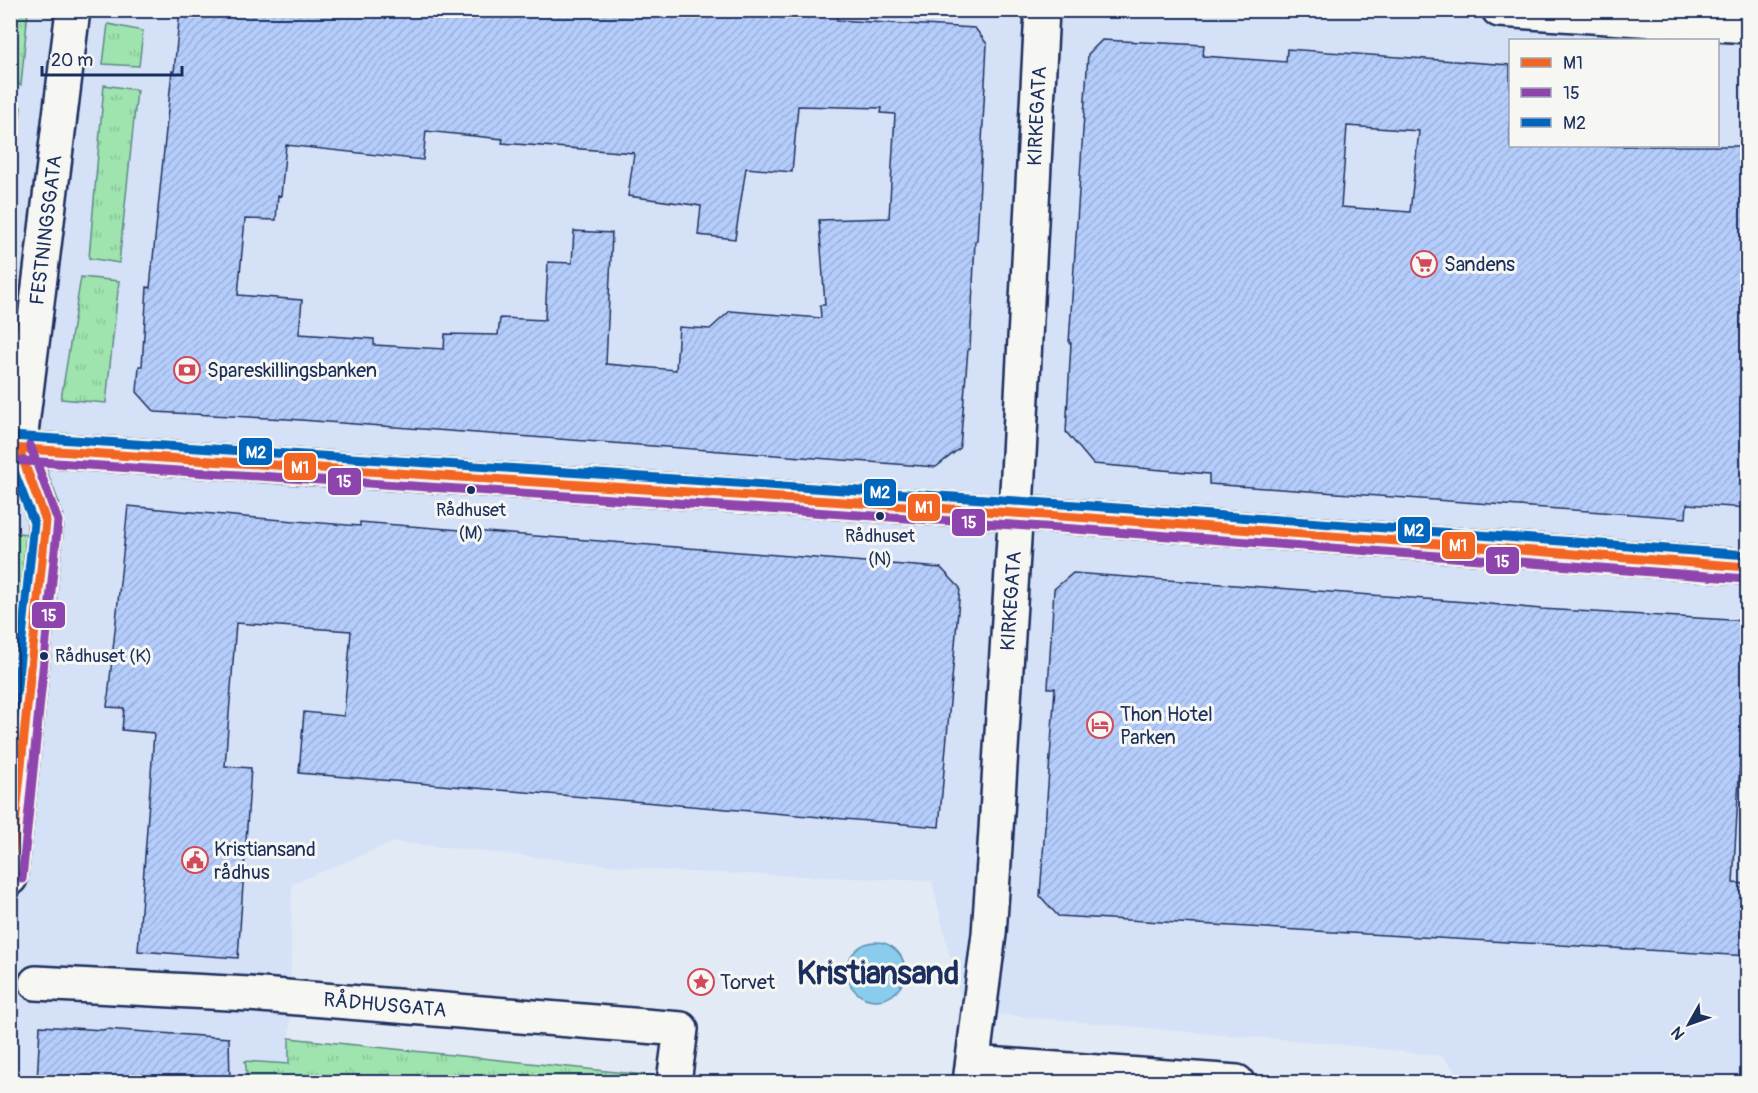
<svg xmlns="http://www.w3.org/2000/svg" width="1758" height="1093" viewBox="0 0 1758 1093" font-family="Pangolin,sans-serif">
<defs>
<pattern id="grass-tufts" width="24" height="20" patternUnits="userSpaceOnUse" patternTransform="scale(1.5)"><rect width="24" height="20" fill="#9fe3ae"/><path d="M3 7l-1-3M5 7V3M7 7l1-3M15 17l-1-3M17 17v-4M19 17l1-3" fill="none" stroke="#88c398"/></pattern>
<pattern id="building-hatch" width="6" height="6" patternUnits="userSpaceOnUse" patternTransform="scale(1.5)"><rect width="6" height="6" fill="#b5cdfb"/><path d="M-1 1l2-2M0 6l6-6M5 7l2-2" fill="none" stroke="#9bb0da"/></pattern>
</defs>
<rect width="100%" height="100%" fill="#e2eaf5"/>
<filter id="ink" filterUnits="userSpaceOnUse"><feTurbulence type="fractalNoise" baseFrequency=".0167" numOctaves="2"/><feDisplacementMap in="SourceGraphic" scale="12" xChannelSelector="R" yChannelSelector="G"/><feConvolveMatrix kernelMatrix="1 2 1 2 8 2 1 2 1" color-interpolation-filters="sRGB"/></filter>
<g filter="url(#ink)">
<path fill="#d4e1f7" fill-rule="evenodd" d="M 10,11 L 1747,11 L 1747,1082 L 1466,1082 L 1442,1056 L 1320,1042 L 1212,1034 L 963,1011 L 932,881 L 667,871 L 394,842 L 292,884 L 289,1082 L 11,1082 ZM 1510,40 L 1718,40 L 1718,146 L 1510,146 Z"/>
<path fill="url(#grass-tufts)" stroke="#5d8986" stroke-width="1.5" d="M 11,10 L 28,11 L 21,85 L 11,83 Z
M 108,24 L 143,31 L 139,66 L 103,64 Z
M 104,85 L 137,90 L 119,263 L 89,258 Z
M 11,106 L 21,107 L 11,194 L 10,106 Z
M 81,277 L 119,281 L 106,403 L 61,399 Z
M 11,532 L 26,534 L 11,713 Z
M 289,1038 L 712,1082 L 248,1082 L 245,1061 L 289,1064 Z"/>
<path fill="#8acceb" stroke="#5e8db3" stroke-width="1.5" d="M847 971a29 29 0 1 1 58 0a29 29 0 1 1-58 0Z"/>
<path fill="url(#building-hatch)" stroke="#1b2f5e" stroke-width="1.5" fill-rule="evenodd" d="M 180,10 L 838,10 L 837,20 L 975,28 L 987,44 L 977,241 L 975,241 L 970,349 L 968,349 L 960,448 L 936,467 L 287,419 L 155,412 L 137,392 L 139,366 L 142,366 L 147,287 L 150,288 L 172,71 L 174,72 ZM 798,106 L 882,108 L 881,113 L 895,114 L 889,218 L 819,220 L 825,305 L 820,305 L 821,318 L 730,311 L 710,329 L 679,327 L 676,370 L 606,364 L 612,233 L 574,231 L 572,263 L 548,262 L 545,320 L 500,318 L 498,335 L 445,334 L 444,349 L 374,345 L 374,339 L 299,334 L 302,300 L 238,295 L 245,219 L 276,220 L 278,195 L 281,196 L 286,145 L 423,160 L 426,131 L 503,139 L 502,143 L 634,153 L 628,196 L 701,206 L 698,235 L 735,239 L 746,168 L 792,172 Z
M 1102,40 L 1204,45 L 1203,56 L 1286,62 L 1287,49 L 1510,65 L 1510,146 L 1748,146 L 1748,508 L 1687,504 L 1686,518 L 1209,484 L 1209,474 L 1093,464 L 1066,432 L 1071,343 L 1069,343 L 1088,54 ZM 1347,126 L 1419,131 L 1410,212 L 1341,207 Z
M 128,506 L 245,517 L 360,526 L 360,522 L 941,568 L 960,588 L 939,827 L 299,773 L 304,712 L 344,716 L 351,631 L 236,623 L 225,766 L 251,768 L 238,958 L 138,951 L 154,733 L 122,730 L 124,708 L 107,707 Z
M 1073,573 L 1480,603 L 1541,609 L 1748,621 L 1748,693 L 1744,692 L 1733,883 L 1748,884 L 1748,956 L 1058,916 L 1040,896 L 1055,688 L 1048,688 L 1054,589 Z
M 40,1026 L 103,1030 L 106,1029 L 229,1038 L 230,1083 L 37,1083 Z"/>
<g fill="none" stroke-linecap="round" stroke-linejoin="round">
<defs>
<path id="street" d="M 36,983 L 249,994 L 681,1029 L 674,1082
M 973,1063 L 1237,1082
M 970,1082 L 989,934 L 994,862 L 1018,474 L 1042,10"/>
<path id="secondary" d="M 10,448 L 1076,517 L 1748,567
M 11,468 L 19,449 L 73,10
M 10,878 L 46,521 L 19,449"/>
<path id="primary" d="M 1499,10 L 1748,26"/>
</defs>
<use href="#street" stroke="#1b2f5e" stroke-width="38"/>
<use href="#secondary" stroke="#1b2f5e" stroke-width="38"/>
<use href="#primary" stroke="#1b2f5e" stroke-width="38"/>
<use href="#street" stroke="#f6f6f2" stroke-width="33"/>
<use href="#secondary" stroke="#f6f6f2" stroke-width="33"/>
<use href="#primary" stroke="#f6f6f2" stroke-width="33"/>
<defs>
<path id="bus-1" d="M 10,448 L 1076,517 L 1748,567
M 10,873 L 46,521 L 19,449"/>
<path id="bus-2" d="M 10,460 L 1075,529 L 1747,579
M 22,879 L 58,521 L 30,445"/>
<path id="bus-3" d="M 11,436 L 1077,505 L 1748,555
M 10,461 L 34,523 L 10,753"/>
</defs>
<use href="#bus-1" stroke="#f6f6f2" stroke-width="14"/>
<use href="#bus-2" stroke="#f6f6f2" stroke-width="14"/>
<use href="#bus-3" stroke="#f6f6f2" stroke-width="14"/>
<use href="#bus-1" stroke="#f26522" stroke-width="9"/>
<use href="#bus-2" stroke="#8e44ad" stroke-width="9"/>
<use href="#bus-3" stroke="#0065bd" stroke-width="9"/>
</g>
</g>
<defs>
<symbol id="supermarket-ring" viewBox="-11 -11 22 22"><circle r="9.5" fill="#f6f6f2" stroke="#d1495b" stroke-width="1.5"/><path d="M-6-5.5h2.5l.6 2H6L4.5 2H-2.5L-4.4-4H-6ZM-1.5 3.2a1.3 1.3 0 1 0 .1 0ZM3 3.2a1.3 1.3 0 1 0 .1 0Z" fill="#d1495b"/></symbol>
<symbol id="bank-ring" viewBox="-11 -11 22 22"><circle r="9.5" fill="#f6f6f2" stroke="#d1495b" stroke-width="1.5"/><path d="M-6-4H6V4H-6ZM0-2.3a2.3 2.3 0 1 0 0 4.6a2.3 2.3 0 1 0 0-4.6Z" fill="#d1495b"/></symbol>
<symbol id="hotel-ring" viewBox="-11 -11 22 22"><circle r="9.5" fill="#f6f6f2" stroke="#d1495b" stroke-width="1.5"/><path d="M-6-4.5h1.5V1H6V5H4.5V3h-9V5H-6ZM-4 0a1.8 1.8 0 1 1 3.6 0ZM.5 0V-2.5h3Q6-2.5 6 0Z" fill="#d1495b"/></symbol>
<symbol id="civic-ring" viewBox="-11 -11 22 22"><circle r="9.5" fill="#f6f6f2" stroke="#d1495b" stroke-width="1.5"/><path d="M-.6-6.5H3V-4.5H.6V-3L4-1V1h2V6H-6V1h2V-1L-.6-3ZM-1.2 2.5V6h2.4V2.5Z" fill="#d1495b"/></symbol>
<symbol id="sight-ring" viewBox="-11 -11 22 22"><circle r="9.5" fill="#f6f6f2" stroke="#d1495b" stroke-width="1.5"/><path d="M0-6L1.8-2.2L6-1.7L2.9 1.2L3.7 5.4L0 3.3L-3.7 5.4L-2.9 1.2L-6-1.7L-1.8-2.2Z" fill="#d1495b"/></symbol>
</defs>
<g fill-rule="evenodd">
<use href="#supermarket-ring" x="1409" y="249" width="30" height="30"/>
<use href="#bank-ring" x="172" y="355" width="30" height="30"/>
<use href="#hotel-ring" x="1085" y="710" width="30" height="30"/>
<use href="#civic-ring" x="180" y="845" width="30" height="30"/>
<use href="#sight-ring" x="686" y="967" width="30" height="30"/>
</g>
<g fill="#1b2f5e" stroke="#f6f6f2" stroke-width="2">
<circle cx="471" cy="490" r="5"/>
<circle cx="880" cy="516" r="5"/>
<circle cx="44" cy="656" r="5"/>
</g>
<g text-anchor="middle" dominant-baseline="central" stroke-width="6" stroke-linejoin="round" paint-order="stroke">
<g font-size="18" fill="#1b2f5e" stroke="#f6f6f2">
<text x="471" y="510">Rådhuset<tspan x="471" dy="23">(M)</tspan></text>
<text x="880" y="536">Rådhuset<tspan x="880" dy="23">(N)</tspan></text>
<text x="55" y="656" text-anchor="start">Rådhuset (K)</text>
</g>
<g font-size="20" fill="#1b2f5e" stroke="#f6f6f2">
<text transform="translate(1037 116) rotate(-87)">KIRKEGATA</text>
<text transform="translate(46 230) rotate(-83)">FESTNINGSGATA</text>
<text transform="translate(1011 601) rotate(-86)">KIRKEGATA</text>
<text transform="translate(385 1005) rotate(5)">RÅDHUSGATA</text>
</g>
<g font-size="20" fill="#1b2f5e" stroke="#f6f6f2" text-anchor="start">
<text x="1444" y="264">Sandens</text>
<text x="207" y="370">Spareskillingsbanken</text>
<text x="1120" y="714">Thon Hotel<tspan x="1120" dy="23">Parken</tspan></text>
<text x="214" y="849">Kristiansand<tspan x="214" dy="23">rådhus</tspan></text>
<text x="720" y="982">Torvet</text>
</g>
<g font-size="32" font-weight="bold" fill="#1b2f5e" stroke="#f6f6f2">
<text x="878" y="974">Kristiansand</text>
</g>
</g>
<g stroke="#f6f6f2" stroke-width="2">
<rect x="238" y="437" width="35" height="29" rx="6" fill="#0065bd"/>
<rect x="283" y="452" width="34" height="29" rx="6" fill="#f26522"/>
<rect x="327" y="467" width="35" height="29" rx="6" fill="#8e44ad"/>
<rect x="863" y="478" width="34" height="29" rx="6" fill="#0065bd"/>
<rect x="907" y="493" width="34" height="29" rx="6" fill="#f26522"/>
<rect x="951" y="508" width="35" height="29" rx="6" fill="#8e44ad"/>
<rect x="1397" y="516" width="34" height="28" rx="6" fill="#0065bd"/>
<rect x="1441" y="531" width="35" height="29" rx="6" fill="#f26522"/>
<rect x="1485" y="546" width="35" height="29" rx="6" fill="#8e44ad"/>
<rect x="31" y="601" width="35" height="28" rx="6" fill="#8e44ad"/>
</g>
<g font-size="16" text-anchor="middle" font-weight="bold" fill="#fff">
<text x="256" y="458">M2</text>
<text x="300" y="473">M1</text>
<text x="344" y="487">15</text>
<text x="880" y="498">M2</text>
<text x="924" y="513">M1</text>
<text x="969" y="528">15</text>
<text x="1414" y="536">M2</text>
<text x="1458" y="551">M1</text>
<text x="1502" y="567">15</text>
<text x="49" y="621">15</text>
</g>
<rect width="1758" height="1093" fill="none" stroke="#f6f6f2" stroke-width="36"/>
<rect x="18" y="18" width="1722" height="1057" fill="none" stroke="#1b2f5e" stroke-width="2" filter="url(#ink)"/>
<rect x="1509" y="39" width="210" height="108" fill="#f6f6f2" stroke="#9ea6b7" stroke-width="1.5"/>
<rect x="1521" y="58" width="30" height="9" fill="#f26522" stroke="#9ea6b7" stroke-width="1.5"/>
<text x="1563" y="69" font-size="18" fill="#1b2f5e">M1</text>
<rect x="1521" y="88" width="30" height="9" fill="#8e44ad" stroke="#9ea6b7" stroke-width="1.5"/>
<text x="1563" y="99" font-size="18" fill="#1b2f5e">15</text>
<rect x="1521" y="118" width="30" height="9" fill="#0065bd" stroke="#9ea6b7" stroke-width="1.5"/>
<text x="1563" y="129" font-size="18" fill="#1b2f5e">M2</text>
<g transform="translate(1689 1024) rotate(230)" stroke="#f6f6f2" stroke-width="4.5" paint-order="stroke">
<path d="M0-4.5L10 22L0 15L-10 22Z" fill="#1b2f5e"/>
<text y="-9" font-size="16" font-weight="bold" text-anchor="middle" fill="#1b2f5e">N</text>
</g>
<path d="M42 66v9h140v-9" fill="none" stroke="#1b2f5e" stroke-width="3"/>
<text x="51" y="66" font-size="18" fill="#1b2f5e" stroke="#f6f6f2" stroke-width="4.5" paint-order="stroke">20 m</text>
</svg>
